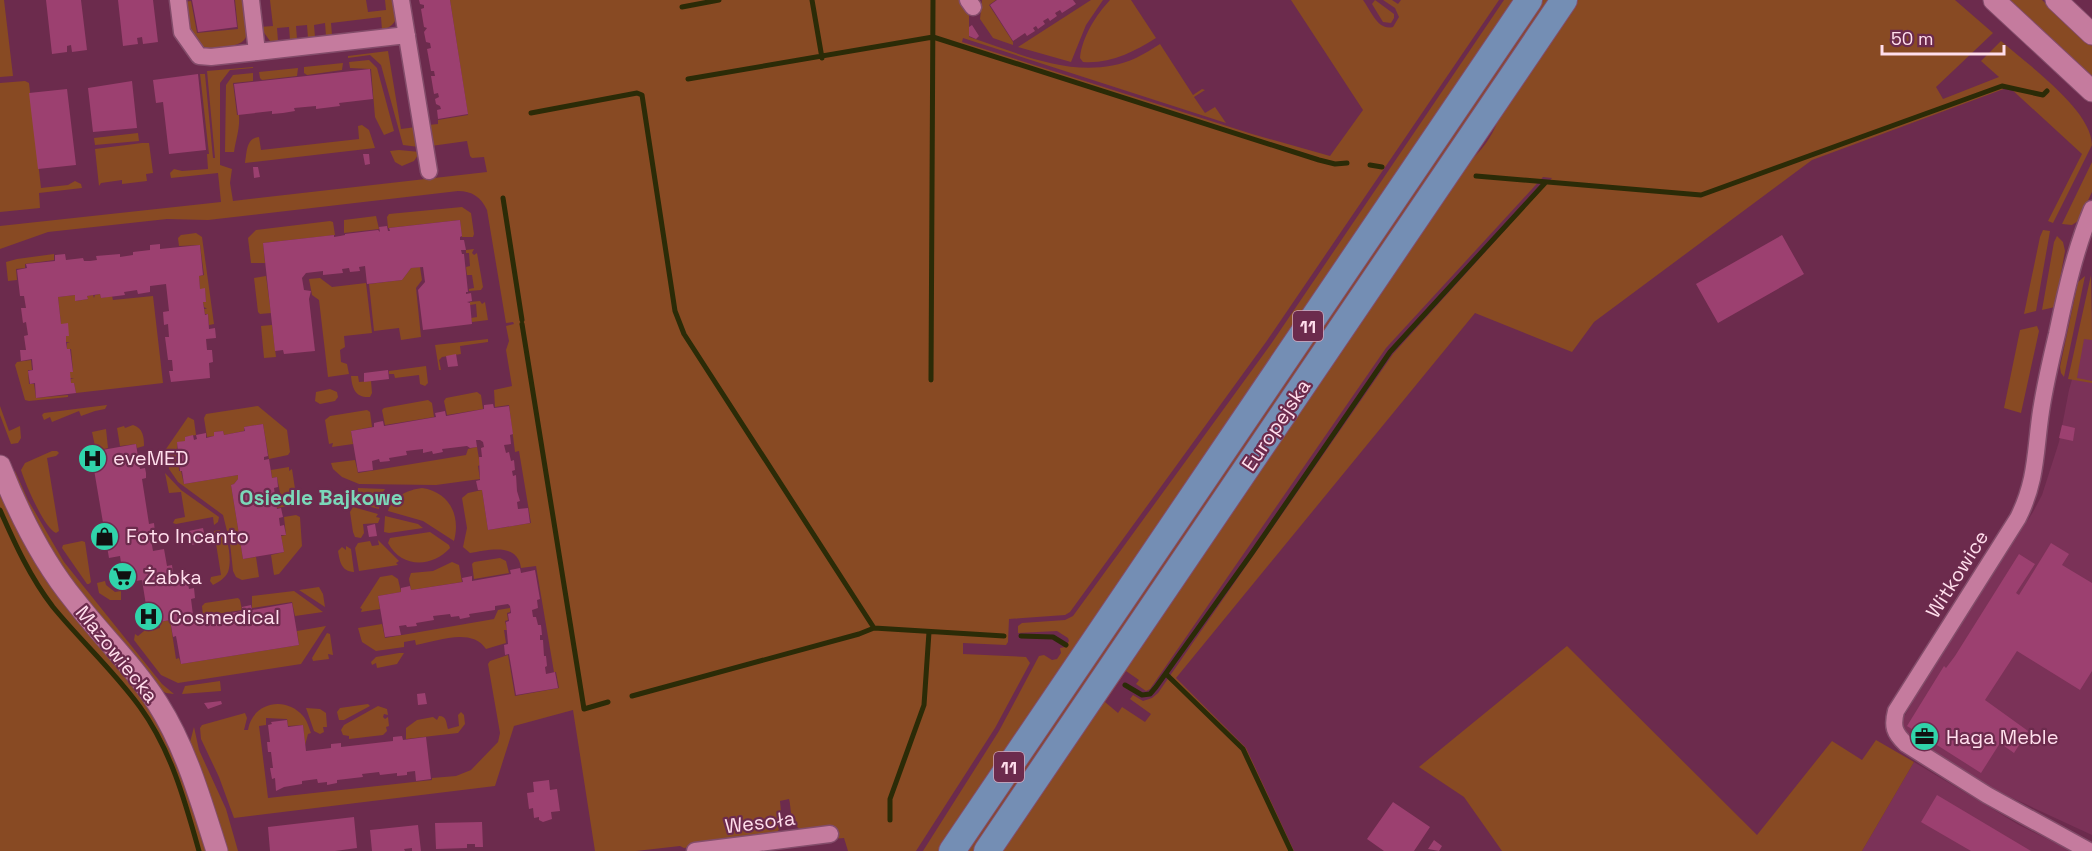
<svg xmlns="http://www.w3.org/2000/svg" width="2092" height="851" viewBox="0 0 2092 851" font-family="'Space Grotesk',sans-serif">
<rect width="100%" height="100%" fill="#6c2b4d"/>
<path fill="#7b3258" d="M 2092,309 L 2092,835 L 2008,796 L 1974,778 L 1907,736 L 1901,727 L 1903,719 L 1919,691 L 2033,512 L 2042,495 L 2059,442 L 2069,390 Z
M 1914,762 L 2019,825 L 2071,851 L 1862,851 Z"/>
<path fill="#884a23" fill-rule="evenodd" d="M 0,0 L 4,0 L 13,76 L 0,77 Z
M 235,0 L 245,0 C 250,44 252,44 207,49 C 187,40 187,21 184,2 L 191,1 L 197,33 L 238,29 Z
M 257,0 L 366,0 L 368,12 L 386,10 L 385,0 L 396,0 C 398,14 399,25 382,30 L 381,17 L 331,23 L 332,35 L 326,36 L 325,23 L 314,25 L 315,37 L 308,38 L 307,25 L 296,26 L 297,39 L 290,40 L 289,27 L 277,28 L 278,41 L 270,41 L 260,27 L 273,26 L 270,0 Z
M 450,0 L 961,0 L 969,12 L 969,37 C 1022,54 1080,83 1136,58 C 1144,54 1152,49 1160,44 L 1193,95 L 1202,89 L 1205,90 L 1194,97 L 1205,113 L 1215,107 L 1226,123 L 963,38 L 962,42 L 1252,134 L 1330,156 L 1363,110 L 1291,0 L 1363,0 C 1371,11 1378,31 1393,27 L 1399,17 L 1395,8 L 1383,0 L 1392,0 L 1398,4 L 1401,0 L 1499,0 L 1266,342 L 1070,612 L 1065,615 L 1009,619 L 1008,642 L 1006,645 L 963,643 L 963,654 L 1026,657 L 1030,663 L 995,728 L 916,851 L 848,851 L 844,838 C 832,840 800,835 794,823 C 790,816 791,806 789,799 L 780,801 L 782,823 L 777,833 L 684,848 L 680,846 L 636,851 L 595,851 L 573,710 L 514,726 L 495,786 L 234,818 L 219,777 L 201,739 L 200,728 L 202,725 L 245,713 L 247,718 L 244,730 L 248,730 C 252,703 285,695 303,716 C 307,720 309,728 311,733 L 308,734 L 305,745 L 303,725 L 288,726 L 287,719 L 266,718 L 266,725 L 259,726 L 268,798 L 432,780 L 432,778 L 456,776 L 471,770 L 498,742 L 500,733 L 488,664 L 490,661 L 508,655 L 515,696 L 559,688 L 556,672 L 554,672 L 536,566 L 521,568 C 518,542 488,550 470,553 L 463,547 L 467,528 L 462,498 L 468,493 L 482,490 L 488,530 L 531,523 L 519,451 L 515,452 L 509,405 L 495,407 L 494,390 L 512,386 L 506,350 L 509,341 L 506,326 L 514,324 L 513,322 L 506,323 L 487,210 C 481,197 472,191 458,191 L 208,220 L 167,219 L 48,232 L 0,249 L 0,226 L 221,202 L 218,173 L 171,178 L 170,173 L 174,169 L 182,171 L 208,169 L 207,154 L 209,154 L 200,74 L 205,74 L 213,158 L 215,158 L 207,71 L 253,67 L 253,68 L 230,70 L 220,83 L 220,165 L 232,169 L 230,183 L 233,201 L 487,172 L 484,157 L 472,158 L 470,156 L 467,141 L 431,146 L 428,125 L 438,124 L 438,120 L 468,115 Z
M 982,0 L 996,0 L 989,5 L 1013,42 L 1013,45 L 993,38 L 980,19 Z
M 1091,0 L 1103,0 L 1086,25 L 1071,62 L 1018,47 Z
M 1110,0 L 1131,0 L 1156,38 C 1134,52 1110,64 1083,62 L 1080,58 C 1082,37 1096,15 1110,0 Z
M 1375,0 L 1394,14 L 1394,18 L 1391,23 L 1383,22 L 1372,4 Z
M 1504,0 L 1517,0 L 940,851 L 923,851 L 999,731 L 1039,656 L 1044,655 L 1052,660 L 1057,659 L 1061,653 L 1060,648 L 1065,647 L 1069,641 L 1068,638 L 1057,631 L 1018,633 L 1018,626 L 1022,623 L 1065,620 L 1073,616 L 1271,344 Z
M 1539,0 L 1552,0 L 976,851 L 962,851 Z
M 1574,0 L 1955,0 L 1993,33 L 1936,87 L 1943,99 L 1999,77 L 1981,61 L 2001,41 C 2027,64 2092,110 2092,145 L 2053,223 L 2048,221 L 2082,154 L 2009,87 L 1812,160 L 1594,322 L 1572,352 L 1475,313 L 1176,678 L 1246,748 L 1294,851 L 998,851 L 1460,170 C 1482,151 1494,137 1502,108 ZM 1543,177 L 1552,178 L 1393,354 L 1158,693 L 1152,698 L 1143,701 L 1133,695 L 1130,699 L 1151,714 L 1145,722 L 1122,707 L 1118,713 L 1105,702 L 1126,671 L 1139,680 L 1136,684 L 1146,691 L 1150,689 L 1386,348 Z
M 2007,0 L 2042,0 L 2092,46 L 2092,79 Z
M 388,51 L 401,129 L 416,127 L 419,147 L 403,145 L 381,65 L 370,55 L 348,58 L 348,56 Z
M 369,60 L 377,68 L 394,131 L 384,135 L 375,117 L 371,69 L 350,68 L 349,62 Z
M 343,63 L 342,70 L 307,75 L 304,73 L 304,67 Z
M 298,68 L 297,76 L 262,80 L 260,78 L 259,72 Z
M 253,73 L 253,81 L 233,83 L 237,115 L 239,115 C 240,129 236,138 234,152 L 225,152 L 226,85 L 233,75 Z
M 25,81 L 29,83 L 41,188 L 68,185 L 75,181 L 81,184 L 82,188 L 39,193 L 40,208 L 0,212 L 0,83 Z
M 362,125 L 369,130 L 375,148 L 245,163 C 247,152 246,138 259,137 L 261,150 L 359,139 L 358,126 Z
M 138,133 L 139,141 L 95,145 L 94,138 Z
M 142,143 L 149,143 L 153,173 L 146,174 L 147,181 L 122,184 L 122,180 L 101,183 L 99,186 L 95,149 Z
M 399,150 L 420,152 L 414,161 L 402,166 L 395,162 L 390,151 Z
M 2092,162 L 2092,192 L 2078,221 L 2072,225 L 2062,224 Z
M 462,207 L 471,213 L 474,234 L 473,237 L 462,237 L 460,220 L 388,228 L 387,217 L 389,214 Z
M 376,216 L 379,229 L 344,233 L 344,220 Z
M 330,221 L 333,222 L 335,235 L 263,243 L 265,263 L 251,263 L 248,238 L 256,230 Z
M 2043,230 L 2050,231 L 2036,311 L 2024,314 L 2040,237 Z
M 196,233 L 202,237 L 214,324 L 209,325 L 208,314 L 205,314 L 204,309 L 207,309 L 204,307 L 203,302 L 206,302 L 205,289 L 200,289 L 199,276 L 204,275 L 200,245 L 179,246 L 178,238 L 181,235 Z
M 2057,236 L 2063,242 L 2065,251 L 2055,307 L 2042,310 L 2054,242 Z
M 474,249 L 472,253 L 474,255 L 477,253 L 483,287 L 481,290 L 469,291 L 469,289 L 474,288 L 472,275 L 467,275 L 466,267 L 470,266 L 469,253 L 466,253 L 466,250 Z
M 54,254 L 54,260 L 25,264 L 25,268 L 16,269 L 17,280 L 8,281 L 6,262 L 17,259 Z
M 420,267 L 422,280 L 416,288 L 421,337 L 401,340 L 399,328 L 374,331 L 369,284 L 402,280 L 411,268 Z
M 2091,275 L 2092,340 L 2084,339 L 2077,378 L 2092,381 L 2092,383 L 2068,379 Z
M 266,276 L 271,313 L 260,314 L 258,312 L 254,278 Z
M 2085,276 L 2064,377 L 2061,373 L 2060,367 L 2078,282 Z
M 320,278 L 332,287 L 366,283 L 372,333 L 344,336 L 345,347 L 340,350 L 341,362 L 347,364 L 349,374 L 328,377 L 319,300 L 312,295 L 309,279 Z
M 100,294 L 101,298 L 112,296 L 113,300 L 153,296 L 163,383 L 76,393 L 74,383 L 71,383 L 71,379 L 74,378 L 70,378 L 70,372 L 73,371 L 71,349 L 67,349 L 67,343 L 70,342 L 66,342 L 66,336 L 69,336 L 61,324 L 58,297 L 75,295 L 76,301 L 88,299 L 87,296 L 93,295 L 94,298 L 95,295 Z
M 480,301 L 482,304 L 485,302 L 488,320 L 472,322 L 471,318 L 477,317 L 476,304 L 470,305 L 470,302 Z
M 272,325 L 276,357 L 264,358 L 261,326 Z
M 2037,326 L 2039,331 L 2021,413 L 2004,408 L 2020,330 Z
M 488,339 L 488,342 L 460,346 L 461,354 L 442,357 L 439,360 L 441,370 L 439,370 L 435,345 Z
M 31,360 L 32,370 L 28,370 L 29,384 L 34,384 L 36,398 L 68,395 L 68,397 L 29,401 L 25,400 L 15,365 L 17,362 Z
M 426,366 L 428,383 L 425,386 L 420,384 L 419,375 L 395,378 L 394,374 L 389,374 L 389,371 Z
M 351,376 L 358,376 L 359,382 L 371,381 L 372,393 L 370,397 C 356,398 352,389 351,376 Z
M 330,389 L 337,392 L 338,397 L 335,401 L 320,404 L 315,401 L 316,392 Z
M 477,392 L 481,395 L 483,409 L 447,415 L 444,401 L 446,398 Z
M 428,400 L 432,403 L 434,417 L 385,425 L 382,410 L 384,408 Z
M 107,405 L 105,409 L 95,411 L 81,416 L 79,411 L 52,422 L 50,417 L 44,420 L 42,415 L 44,413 Z
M 0,406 L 9,431 L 20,426 L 21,438 L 18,443 L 11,444 L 0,415 Z
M 258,406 L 287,430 L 290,452 L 288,455 L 269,459 L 263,424 L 244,427 L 244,431 L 224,435 L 223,431 L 214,432 L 214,436 L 207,437 L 204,418 L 206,414 Z
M 367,410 L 370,412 L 372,427 L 351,431 L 353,444 L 332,447 L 333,443 L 329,444 L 325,420 L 330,416 Z
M 188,417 L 194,420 L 196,435 L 185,437 L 185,441 L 177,443 L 179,471 L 181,471 L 184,484 L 238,475 L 238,479 L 234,484 L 231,485 L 243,559 L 256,557 L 259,577 L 242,580 L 236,577 L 233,571 L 230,543 L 223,515 L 178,482 L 169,469 L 166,449 Z
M 133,425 C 143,428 144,437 144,446 L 137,448 L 136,444 L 120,446 L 117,428 L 124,426 L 125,428 Z
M 106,429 L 108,448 L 96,451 L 92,432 Z
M 477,447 L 480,465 L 478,466 L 480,479 L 436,485 L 359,484 L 342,477 L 333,469 L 331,463 L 355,460 L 358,473 L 466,455 L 468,449 Z
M 52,451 L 57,451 L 59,453 L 56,456 L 47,458 L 59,531 L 56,533 C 44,528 25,483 21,470 L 25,463 Z
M 289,467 L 289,471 L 292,469 L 297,502 L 294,505 L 277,508 L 275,494 L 280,493 L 277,477 L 272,478 L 271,470 Z
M 15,471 L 28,500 L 64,562 L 162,684 L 174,694 L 166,693 L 159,689 L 82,596 L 42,537 L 14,475 Z
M 165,473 L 181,490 L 219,517 L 218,522 L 214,525 L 213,517 L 176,524 L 173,523 L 175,519 L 185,517 L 181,492 L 169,493 Z
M 358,488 L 385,489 L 379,498 L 379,509 L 355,503 L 358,498 Z
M 422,488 C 449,492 461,515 454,541 L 423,521 L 388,511 C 392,497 407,490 422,488 Z
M 0,489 L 141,694 L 172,749 L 208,851 L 0,851 Z
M 353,507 L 378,514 L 376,517 L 380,518 L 378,523 L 363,524 L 364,533 L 361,538 L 355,537 L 353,532 L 350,512 Z
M 296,515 L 300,517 L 302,546 L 279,574 L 274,575 L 271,555 L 284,552 L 281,536 L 286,535 L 284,517 Z
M 385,516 L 418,524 L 423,528 L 389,533 L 384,532 Z
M 219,530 C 229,535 232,561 228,572 C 225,578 219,582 213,585 L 210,581 L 211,577 L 221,575 L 214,531 Z
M 430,532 L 449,545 L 450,548 C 432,568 401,568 388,543 L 390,538 Z
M 378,540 L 399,561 L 396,563 L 398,565 L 359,571 L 355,548 L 358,543 L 370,541 L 372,546 L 379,545 Z
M 82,541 L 85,542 L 91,582 L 89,584 L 87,584 L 62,548 L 63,545 Z
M 346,546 L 351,549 L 354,572 C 341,571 340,562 338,551 L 342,547 L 346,550 Z
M 500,558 L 506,561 L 509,573 L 474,579 L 472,564 L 474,562 Z
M 452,562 L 459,565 L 462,582 L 411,590 L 409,579 L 411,573 L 433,571 Z
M 392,575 L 398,579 L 401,592 L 378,596 L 380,609 L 361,612 L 362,609 L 360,608 L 380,577 Z
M 105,581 L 106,585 L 115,592 L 121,591 L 121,600 L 110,600 L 99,593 L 97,583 Z
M 319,587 L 323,594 L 325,607 L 299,590 Z
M 294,591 L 323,612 L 295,616 L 292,602 L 252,608 L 252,596 Z
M 238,598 L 240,600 L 242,610 L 203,616 L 202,606 L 205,603 Z
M 510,608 L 510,612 L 507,613 L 508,620 L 505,621 L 507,630 L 504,630 L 506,643 L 486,649 C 472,627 437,641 416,645 L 415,640 L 404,642 L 404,647 L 376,651 L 362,642 L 358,628 L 382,624 L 385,638 L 494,619 L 498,610 Z
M 170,620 L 176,659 L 179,658 L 181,664 L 299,645 L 297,631 L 326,626 L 301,664 L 178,683 L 161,675 L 134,640 L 135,634 L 138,636 L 144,631 L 160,628 L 160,622 Z
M 327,633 L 330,634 L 333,655 L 328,654 L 329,659 L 313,661 L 312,658 Z
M 1567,646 L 1757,835 L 1832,741 L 1862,760 L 1876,740 L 1914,762 L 1862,851 L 1502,851 L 1464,797 L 1419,767 Z
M 399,653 L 404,653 L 397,664 L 377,668 L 376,663 L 372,665 L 371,662 L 376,657 Z
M 220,681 L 221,691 L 182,694 L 185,686 Z
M 368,704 L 370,706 L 344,720 L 339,720 L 337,712 L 340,708 Z
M 378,706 L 387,709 L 388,715 L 384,714 L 383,717 L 385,719 L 388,717 L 389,726 L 386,727 L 387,731 L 383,735 L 349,739 L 349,736 L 343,735 L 341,730 L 344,725 Z
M 306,708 L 320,709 L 326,713 L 327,727 L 323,727 L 324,732 L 320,734 L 314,731 Z
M 461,712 L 464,715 L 465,724 L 458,733 L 406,739 L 406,728 L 417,720 L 433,717 L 437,720 L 439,716 C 447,716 446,723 448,729 L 459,726 L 458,715 Z
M 194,727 L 199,750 L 226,809 L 238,851 L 226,851 L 189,746 Z"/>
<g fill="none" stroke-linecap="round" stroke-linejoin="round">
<path stroke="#2b2b07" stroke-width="5" d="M 812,0 L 822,58
M 682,7 L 719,0
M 688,79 L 933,37 L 1319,160 L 1335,164 L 1347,163
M 531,113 L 637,93 L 642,95 L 675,311 L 684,334 L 874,628
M 1370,165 L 1382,167
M 1476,176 L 1701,195 L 2002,86 L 2043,95 L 2047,91
M 503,198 L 522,320
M 522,324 L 584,709 L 608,702
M 931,380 L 933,0
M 0,510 C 15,544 30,577 53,607 C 81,641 114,671 140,707 C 171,750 185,801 199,851
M 1021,636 L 1053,637 L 1066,645
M 1166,674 L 1243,749 L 1291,851
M 1125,685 L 1142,695 L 1150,694 L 1156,687 L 1252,553 L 1390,352 L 1545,183
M 632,696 L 859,634 L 874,628 L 1004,636
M 890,820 L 890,799 L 924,705 L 929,632"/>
</g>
<path fill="#9c4070" d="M 46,0 L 81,0 L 87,50 L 72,52 L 71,45 L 67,46 L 67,52 L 52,54 Z
M 118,0 L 153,0 L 158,42 L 143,44 L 142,37 L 137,38 L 138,44 L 123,46 Z
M 192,0 L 234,0 L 237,27 L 198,32 Z
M 419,0 L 450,0 L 468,114 L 438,119 L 437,110 L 441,109 L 440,106 L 436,104 L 435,99 L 439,97 L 438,93 L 434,94 L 431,76 L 435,76 L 434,71 L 431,71 L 427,49 L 431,48 L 430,43 L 426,42 L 424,32 L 427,28 L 424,27 L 421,9 L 424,8 L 424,5 L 420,4 Z
M 997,0 L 1073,0 L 1076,4 L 1062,13 L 1060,10 L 1055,13 L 1057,16 L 1050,21 L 1048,18 L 1043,21 L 1045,24 L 1038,29 L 1036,26 L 1033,28 L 1035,31 L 1027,36 L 1025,33 L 1013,41 L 990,5 Z
M 972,25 L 979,36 L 976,39 L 969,36 L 969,27 Z
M 370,69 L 373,99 L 339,103 L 340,106 L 316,109 L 316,106 L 294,108 L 295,111 L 283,113 L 272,114 L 272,111 L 238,115 L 234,84 Z
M 198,74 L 206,150 L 169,154 L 163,102 L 156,103 L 153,80 Z
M 132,81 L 137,128 L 93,132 L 88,88 Z
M 67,89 L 76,165 L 38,169 L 29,93 Z
M 363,154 L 369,154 L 370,164 L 365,165 Z
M 253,167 L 258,167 L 260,177 L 254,178 Z
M 460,220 L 462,236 L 460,237 L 460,240 L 464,240 L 466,250 L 461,250 L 462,254 L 464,254 L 468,292 L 466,292 L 466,294 L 471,293 L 472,301 L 467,302 L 470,303 L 472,324 L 423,330 L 418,290 L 425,282 L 423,267 L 411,268 L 402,280 L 367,284 L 365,266 L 359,267 L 360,271 L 350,272 L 349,268 L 342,269 L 343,273 L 323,275 L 323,271 L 306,273 L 302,278 L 304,290 L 311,291 L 309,299 L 315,351 L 284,354 L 283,350 L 275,351 L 263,243 L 334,235 L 334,237 L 340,236 L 345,235 L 345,234 L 378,230 L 380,232 L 379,227 L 387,226 L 388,231 L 390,231 L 389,228 Z
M 1782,235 L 1804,274 L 1718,323 L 1696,284 Z
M 160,244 L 160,249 L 200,245 L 203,275 L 199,276 L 200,289 L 205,288 L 206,302 L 203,302 L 205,315 L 208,314 L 209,329 L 215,328 L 216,338 L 206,339 L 207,350 L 212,350 L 213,362 L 209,363 L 210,378 L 171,382 L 169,371 L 173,371 L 172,360 L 168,360 L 165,337 L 169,337 L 168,324 L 164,325 L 163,312 L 169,311 L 166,284 L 150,286 L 150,292 L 138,294 L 137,290 L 124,292 L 125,295 L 101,298 L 100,294 L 87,296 L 88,299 L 75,301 L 75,295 L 58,297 L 61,324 L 68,323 L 69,336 L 66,336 L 66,342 L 67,349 L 70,349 L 73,372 L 70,372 L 71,383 L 74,383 L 76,393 L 36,398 L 35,383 L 30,384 L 28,371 L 33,370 L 32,359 L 21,361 L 20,350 L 26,350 L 24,336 L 28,335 L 26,322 L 23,323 L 21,308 L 26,308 L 24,296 L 20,296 L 17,270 L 27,268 L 26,264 L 55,261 L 55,255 L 65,254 L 66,260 L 83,258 L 84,261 L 90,261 L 97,260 L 96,256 L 120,254 L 120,257 L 133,255 L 133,252 L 150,250 L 150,245 Z
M 456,354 L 458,366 L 448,367 L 446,356 Z
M 388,370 L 389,379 L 364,382 L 364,373 Z
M 493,404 L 494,408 L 509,406 L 513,434 L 510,435 L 511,444 L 504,445 L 506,453 L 509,452 L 511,461 L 514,460 L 515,470 L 512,471 L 513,476 L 516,475 L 517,491 L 520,501 L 517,502 L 518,509 L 528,508 L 530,523 L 488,530 L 482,490 L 478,490 L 476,481 L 480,480 L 479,457 L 482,457 L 481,448 L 484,447 L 483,442 L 480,440 L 476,440 L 477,447 L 470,448 L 467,446 L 442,449 L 443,452 L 433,454 L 432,451 L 423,453 L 423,449 L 406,451 L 407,455 L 389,458 L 390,461 L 380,462 L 379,459 L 372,461 L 373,470 L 358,472 L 351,431 L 374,427 L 374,423 L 378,422 L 383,421 L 384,426 L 436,417 L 435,413 L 445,411 L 446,416 L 484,409 L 484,405 Z
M 263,424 L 268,456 L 264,457 L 264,460 L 269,459 L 272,478 L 277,477 L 278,487 L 274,488 L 277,509 L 281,508 L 283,517 L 279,518 L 280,526 L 284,525 L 286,535 L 281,535 L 284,552 L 243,559 L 231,485 L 234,484 L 238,479 L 238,475 L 184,484 L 182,471 L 180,471 L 177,442 L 185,441 L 185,437 L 193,435 L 194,440 L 197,439 L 196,435 L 206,433 L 206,438 L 214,436 L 214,432 L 223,431 L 224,435 L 245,431 L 244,427 Z
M 2062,425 L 2075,428 L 2073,441 L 2059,438 Z
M 136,444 L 140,469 L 145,468 L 146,473 L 146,478 L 142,479 L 149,524 L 154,523 L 155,533 L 150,534 L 153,551 L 164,549 L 167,566 L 172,565 L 173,574 L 186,572 L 189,589 L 194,588 L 195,598 L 191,599 L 193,615 L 203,613 L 203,617 L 212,616 L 213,621 L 221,620 L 220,615 L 242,611 L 242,607 L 251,605 L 252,610 L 292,603 L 299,645 L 181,664 L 176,636 L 173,637 L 170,620 L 149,624 L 142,580 L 124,583 L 120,556 L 109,558 L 91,452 Z
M 375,524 L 377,536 L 369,537 L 367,526 Z
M 203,528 L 206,542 L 191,545 L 189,531 Z
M 2051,543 L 2069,554 L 2062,565 L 2092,583 L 2092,671 L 2080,690 L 2017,651 L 1985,700 L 2028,731 L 2014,753 L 2000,743 L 1981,773 L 1907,726 L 1944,666 L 1946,668 L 1955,656 L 2019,554 L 2035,564 L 2016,593 L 2019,595 Z
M 520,568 L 521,573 L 535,570 L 540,599 L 537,600 L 538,608 L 532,610 L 533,617 L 536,617 L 538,625 L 541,625 L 542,635 L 540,635 L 540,640 L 543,640 L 544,656 L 546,656 L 547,666 L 545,667 L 546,674 L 555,672 L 558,688 L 516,695 L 509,654 L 505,655 L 504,645 L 508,644 L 506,622 L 509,621 L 508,614 L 511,613 L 510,606 L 508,604 L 495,606 L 495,610 L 469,614 L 470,617 L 460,619 L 459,616 L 451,617 L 450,614 L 433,616 L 434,620 L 416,623 L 417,626 L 407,627 L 406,625 L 399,626 L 401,635 L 385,637 L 378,596 L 401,592 L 401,588 L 410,586 L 411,590 L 463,582 L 462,578 L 472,576 L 472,581 L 511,574 L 510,570 Z
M 425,693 L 427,704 L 418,705 L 417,694 Z
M 221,701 L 222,704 L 208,709 L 204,703 Z
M 287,720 L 288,727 L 303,725 L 306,751 L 331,748 L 331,744 L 341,743 L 341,747 L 393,741 L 393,737 L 402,736 L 403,740 L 426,737 L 431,779 L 416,781 L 415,771 L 407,772 L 407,775 L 397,776 L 397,773 L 380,775 L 379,772 L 362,774 L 363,777 L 337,780 L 337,783 L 327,785 L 327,782 L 318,783 L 317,779 L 302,781 L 302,784 L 284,787 L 276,791 L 275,778 L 272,779 L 270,768 L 273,768 L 271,752 L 268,752 L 267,742 L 270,742 L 268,725 L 272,724 L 271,722 Z
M 549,780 L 550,790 L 557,789 L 560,811 L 551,812 L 552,819 L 543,822 L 539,820 L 539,817 L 534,818 L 533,808 L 529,809 L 527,793 L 534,792 L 533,782 Z
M 1937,795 L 2031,851 L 1971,851 L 1921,822 Z
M 1393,802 L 1430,827 L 1414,851 L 1384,851 L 1367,839 Z
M 354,817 L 357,848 L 335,851 L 270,851 L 268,827 Z
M 482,822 L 483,847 L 475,847 L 475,844 L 467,844 L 467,848 L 436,849 L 435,823 Z
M 418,825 L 421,851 L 412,851 L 412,848 L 404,849 L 405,851 L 372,851 L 370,830 Z
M 1434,840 L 1442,846 L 1439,851 L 1428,849 Z"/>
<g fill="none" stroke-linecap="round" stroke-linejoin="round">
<defs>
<path id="minor" d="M 178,0 L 182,32 L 199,56 L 211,57 L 257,52 L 251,0
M 401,0 L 429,171
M 968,0 L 973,7
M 257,52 L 407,35
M 695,851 L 830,834
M 2089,851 L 1987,795 L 1906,744 C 1894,733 1892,726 1896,711 L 2018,518 C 2037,480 2035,451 2041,411 C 2045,385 2051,359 2057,334 C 2066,291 2075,250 2092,209"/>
<path id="tertiary" d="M 1994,0 L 2092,91
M 2056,0 L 2092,34
M 0,466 C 19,514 42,561 75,601 C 102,636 134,666 158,704 C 186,748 201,801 217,851"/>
<path id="primary" d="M 952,851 L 1529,0
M 987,851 L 1564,0"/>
</defs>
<use href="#minor" stroke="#834c6a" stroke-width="19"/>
<use href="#tertiary" stroke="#834c6a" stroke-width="23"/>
<use href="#primary" stroke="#834c6a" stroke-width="28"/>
<use href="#minor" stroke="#c57b9e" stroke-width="16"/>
<use href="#tertiary" stroke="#c57b9e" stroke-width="21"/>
<use href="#primary" stroke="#748eb4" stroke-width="26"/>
</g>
<defs>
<symbol id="hospital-disc" viewBox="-11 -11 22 22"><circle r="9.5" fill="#30d4aa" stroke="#6c2b4d"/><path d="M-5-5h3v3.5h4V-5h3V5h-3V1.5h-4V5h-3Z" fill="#111"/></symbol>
<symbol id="shop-disc" viewBox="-11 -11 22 22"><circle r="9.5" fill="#30d4aa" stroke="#6c2b4d"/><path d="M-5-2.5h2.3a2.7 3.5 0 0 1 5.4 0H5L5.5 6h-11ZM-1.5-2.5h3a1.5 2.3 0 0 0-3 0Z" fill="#111"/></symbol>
<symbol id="supermarket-disc" viewBox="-11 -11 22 22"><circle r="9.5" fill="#30d4aa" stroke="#6c2b4d"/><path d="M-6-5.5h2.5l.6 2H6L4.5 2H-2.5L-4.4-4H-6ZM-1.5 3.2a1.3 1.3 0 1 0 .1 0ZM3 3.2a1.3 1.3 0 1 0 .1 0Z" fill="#111"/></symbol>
<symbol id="office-disc" viewBox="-11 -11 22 22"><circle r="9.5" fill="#30d4aa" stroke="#6c2b4d"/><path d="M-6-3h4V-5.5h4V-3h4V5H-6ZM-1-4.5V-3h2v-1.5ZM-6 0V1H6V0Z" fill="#111"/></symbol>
</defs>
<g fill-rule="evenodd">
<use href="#hospital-disc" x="76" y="442" width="33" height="33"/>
<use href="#shop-disc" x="88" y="520" width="33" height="33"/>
<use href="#supermarket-disc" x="106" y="560" width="33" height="33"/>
<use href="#hospital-disc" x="132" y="600" width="33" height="33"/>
<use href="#office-disc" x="1908" y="720" width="33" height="33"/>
</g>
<g text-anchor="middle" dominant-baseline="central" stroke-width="4.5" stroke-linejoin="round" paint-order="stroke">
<g fill="#6c2b4d" stroke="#d3a8bc" stroke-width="1.5">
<rect x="1293" y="311" width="30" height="30" rx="4.5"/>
<rect x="994" y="752" width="30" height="30" rx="4.5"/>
</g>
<g font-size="18" font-weight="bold" fill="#ffdeec">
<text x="1308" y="326">11</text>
<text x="1009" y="767">11</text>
</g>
<g font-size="20" fill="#ffdeec" stroke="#6c2b4d">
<text transform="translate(1276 425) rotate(-56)">Europejska</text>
<text transform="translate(1957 574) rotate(-58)">Witkowice</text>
<text transform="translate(117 654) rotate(51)">Mazowiecka</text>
<text transform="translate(760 822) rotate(-7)">Wesoła</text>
</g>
<g font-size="20" fill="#ffdeec" stroke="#6c2b4d" text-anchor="start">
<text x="113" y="458">eveMED</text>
<text x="126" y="536">Foto Incanto</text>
<text x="144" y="577">Żabka</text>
<text x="169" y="617">Cosmedical</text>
<text x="1946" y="737">Haga Meble</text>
</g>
<g font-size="21" font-weight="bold" fill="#7bd8b9" stroke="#6c2b4d">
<text x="321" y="497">Osiedle Bajkowe</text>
</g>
</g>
<path d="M1882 45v9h122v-9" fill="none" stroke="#ffdeec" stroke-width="3"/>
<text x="1891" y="45" font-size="18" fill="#ffdeec" stroke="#6c2b4d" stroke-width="4.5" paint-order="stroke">50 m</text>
</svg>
